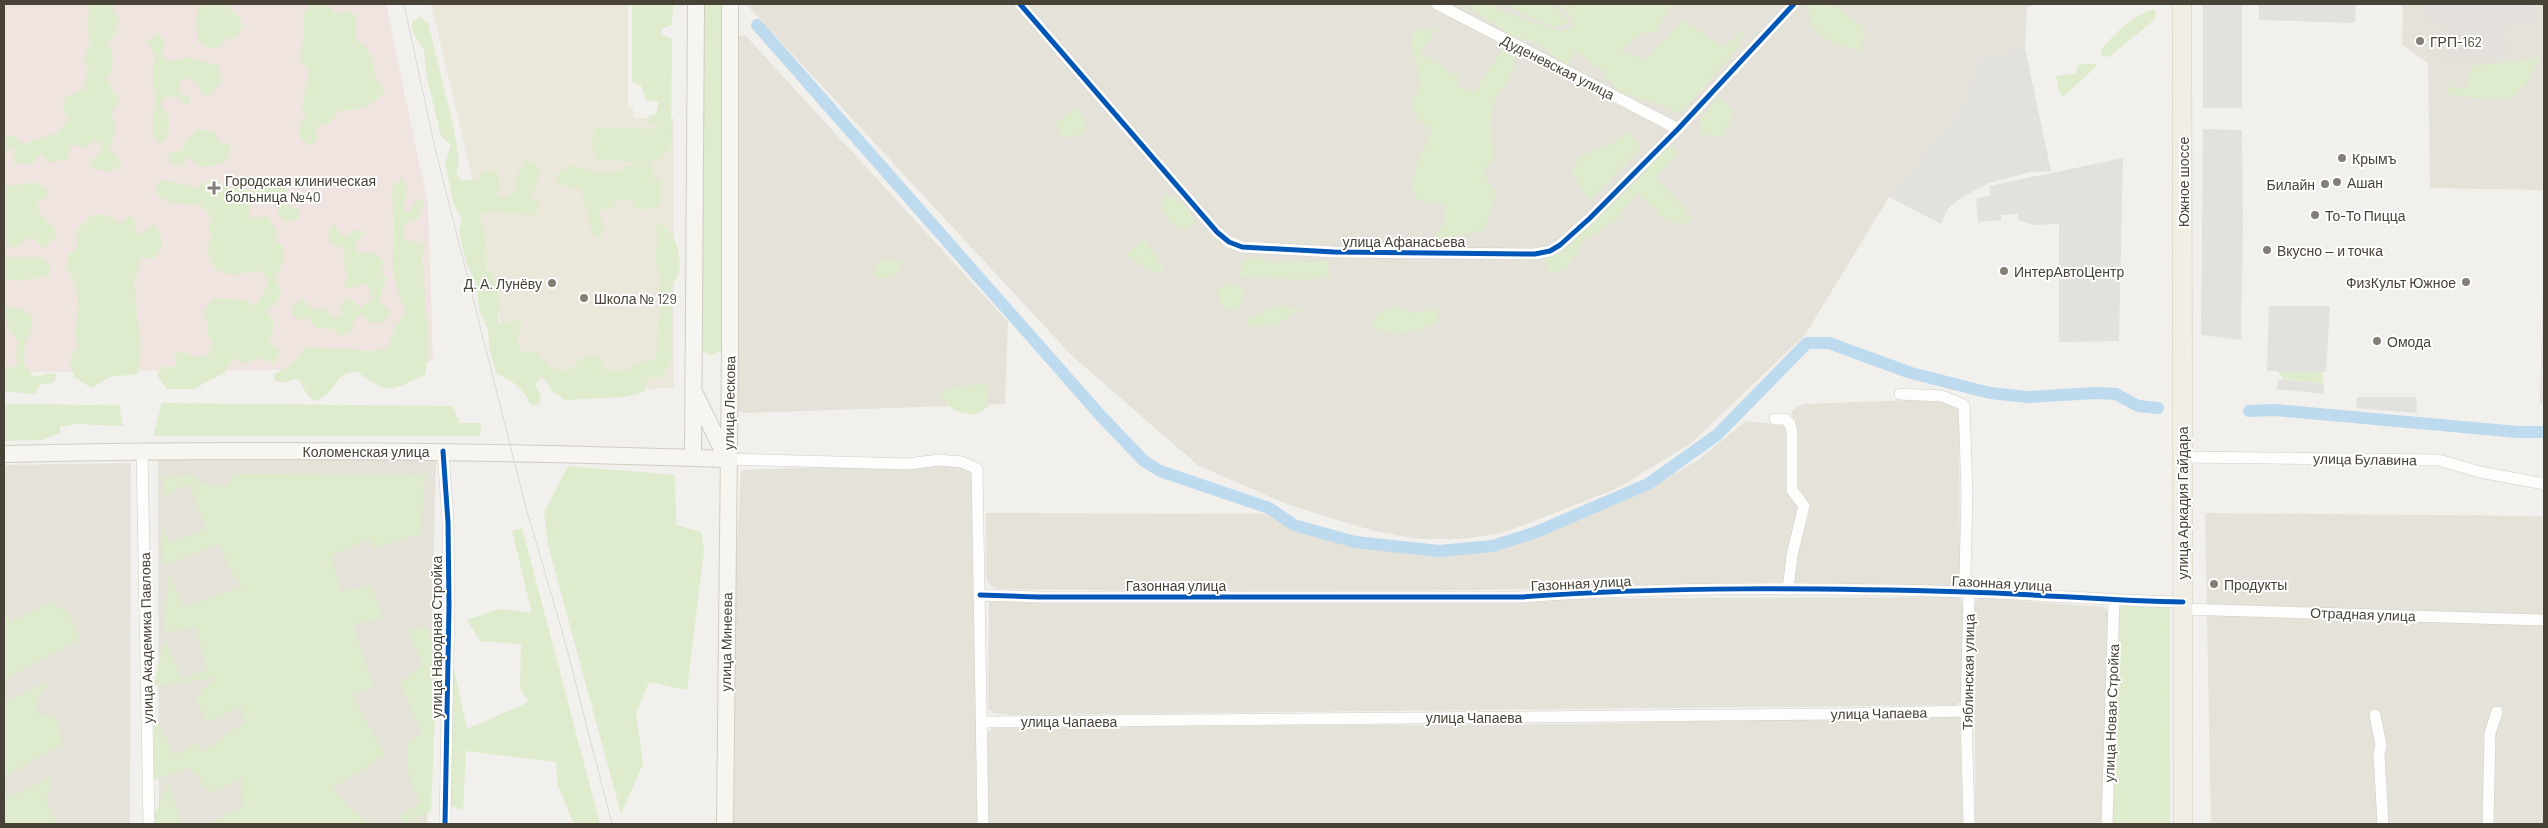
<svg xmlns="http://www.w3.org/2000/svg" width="2548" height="828" viewBox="0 0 2548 828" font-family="Barlow,sans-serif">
<rect width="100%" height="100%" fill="#f1f0ec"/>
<path fill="#e5e2d9" d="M 746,4 L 2033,4 L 2027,8 L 2025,48 L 1981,57 L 1975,68 L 1965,104 L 1889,197 L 1805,335 L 1690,444 L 1618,488 L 1537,520 L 1501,533 L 1463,539 L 1418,539 L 1374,531 L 1289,505 L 1199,466 L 1071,355 Z
M 2403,4 L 2544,4 L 2544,190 L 2430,188 L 2428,63 L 2402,45 Z
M 733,35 L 746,36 L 1008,322 L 1005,404 L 745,413 L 734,409 Z
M 2544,244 L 2544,403 L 2540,403 Z
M 1942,399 L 1959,409 L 1960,585 L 1957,587 L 1794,584 L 1801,537 L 1808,517 L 1808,505 L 1798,490 L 1792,410 L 1804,404 Z
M 1746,421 L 1785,425 L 1798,516 L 1789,545 L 1783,582 L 1480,590 L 1190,591 L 999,589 L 991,586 L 986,579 L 986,513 L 1283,514 L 1305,525 L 1358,541 L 1424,552 L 1492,545 L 1564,523 L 1643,491 L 1698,460 Z
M 158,460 L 436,460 L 427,824 L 159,824 Z
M 961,462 L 972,471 L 978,824 L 734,824 L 736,567 L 741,470 Z
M 131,463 L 130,824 L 4,824 L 4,465 Z
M 2205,513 L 2544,516 L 2544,824 L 2211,824 Z
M 1953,597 L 1960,598 L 1963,605 L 1961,701 L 1956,705 L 1009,715 L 993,713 L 988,708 L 989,602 L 997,601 Z
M 1979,598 L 2105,607 L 2109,615 L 2103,824 L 1975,824 L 1975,603 Z
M 1953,715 L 1960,718 L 1963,824 L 988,824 L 986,735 L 991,729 L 998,727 L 1575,724 Z"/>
<path fill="#e4e0db" d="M 2426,4 L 2535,4 L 2536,26 L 2506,26 L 2507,60 L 2444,61 L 2444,25 L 2431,25 L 2425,16 Z"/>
<path fill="#ece7db" d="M 431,4 L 628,4 L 628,107 L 633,107 L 633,118 L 674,118 L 674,387 L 565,396 L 564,376 L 515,385 L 469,185 L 473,181 Z"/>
<path fill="#f0e4e1" d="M 4,4 L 386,4 L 428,205 L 433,360 L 414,369 L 4,372 Z"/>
<path fill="#deebcc" d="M 89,4 L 114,4 L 113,10 L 119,19 L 116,34 L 108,42 C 114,53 115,67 108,79 L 113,91 L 120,100 L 111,113 L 116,126 L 110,150 L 119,158 L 121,167 L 111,172 L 91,168 L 90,161 L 102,151 L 102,143 L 94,140 L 86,148 L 72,145 L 67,159 L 51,163 L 41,154 L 32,164 L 13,163 L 13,154 L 16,149 L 4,150 L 4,138 L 13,135 L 23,144 L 58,132 L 69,118 L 63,110 L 65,97 L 83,89 L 88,70 L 84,58 L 91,41 L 87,32 Z
M 199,4 L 228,5 L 232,12 L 240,16 L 243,27 L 235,38 L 225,39 L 222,45 L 213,49 L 198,43 L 196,19 Z
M 309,4 L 327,4 L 334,12 L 343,14 L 348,10 L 355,15 L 356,40 L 366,47 L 373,58 L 373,72 L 385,90 C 375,106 359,112 340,110 L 330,123 L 315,128 L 317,140 L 310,147 L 300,138 L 300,123 L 306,115 L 302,109 L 309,70 L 302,63 L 300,56 L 304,36 L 304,13 Z
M 632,4 L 673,4 L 672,25 L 662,28 L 661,34 L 672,39 L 671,149 L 658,160 L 645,162 L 653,167 L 654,179 L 661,180 L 661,204 L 654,209 L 638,210 L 629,201 L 618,200 L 610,210 L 605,208 L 599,212 L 604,228 L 600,239 L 591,234 L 590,222 L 580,188 L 560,185 L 555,175 L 573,165 C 594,173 617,177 635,162 L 597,160 C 591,152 590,134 597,127 L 658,129 L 658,126 L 649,122 L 648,116 L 656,114 L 659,102 L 646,100 L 641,86 L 632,81 Z
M 700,4 L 722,4 L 722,350 L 712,355 L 701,351 Z
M 1464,4 L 1490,4 L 1505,12 L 1561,32 L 1573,26 L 1571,17 L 1558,4 L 1574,7 L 1577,4 L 1671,4 L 1656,33 L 1644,32 L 1620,52 L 1646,59 L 1683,20 L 1723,47 L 1745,28 L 1737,49 L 1680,114 L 1661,105 L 1619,92 L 1601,69 L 1575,51 L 1565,67 L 1537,43 L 1512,36 Z
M 1502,4 L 1552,4 L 1570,23 L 1553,27 Z
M 1807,4 L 1834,4 L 1866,30 L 1860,51 L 1828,41 L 1811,25 Z
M 2153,9 L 2156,13 L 2154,20 L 2109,57 L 2103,56 L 2101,49 C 2117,32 2131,17 2153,9 Z
M 420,17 L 428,23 L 454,129 L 459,161 L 456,174 L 462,180 L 478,180 L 483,171 L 497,171 L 499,187 L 495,194 L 505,199 L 515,190 L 519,169 L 526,160 L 535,164 L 540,172 L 531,199 L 539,203 L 539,211 L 533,215 L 484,212 L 480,218 L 486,242 L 487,268 L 499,283 L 498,323 L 506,323 L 514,320 L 522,323 L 517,340 L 523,353 L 534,351 L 551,368 L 567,372 L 583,356 L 597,356 L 606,370 L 626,371 L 636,363 L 655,360 C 659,344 655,326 661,311 C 655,300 655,291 661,280 C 655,267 653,251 659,238 L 654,229 L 658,223 C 675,230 684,258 678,276 C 677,279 673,283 671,285 L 671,361 L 662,378 L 648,378 L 644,392 L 625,397 L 564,400 L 552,390 L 542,375 L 535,385 L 541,396 L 539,405 L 531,405 C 523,389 513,380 497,374 L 489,348 L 488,329 L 479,311 L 477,286 L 466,262 L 459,230 L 462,219 L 454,205 L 445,164 L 451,145 L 441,136 L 427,78 L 424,50 L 413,33 L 412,22 Z
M 1420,29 L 1437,29 L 1420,52 L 1458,77 L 1457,85 L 1474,92 L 1502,49 L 1514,57 C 1515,80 1499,86 1493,107 C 1488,124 1491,138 1495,154 L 1483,172 L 1496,194 L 1485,230 L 1431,241 L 1445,222 L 1445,204 L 1419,201 L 1412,191 L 1417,162 L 1432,131 L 1418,119 L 1411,105 C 1429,80 1411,63 1411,36 Z
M 158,33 L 164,40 L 162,57 L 171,61 L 191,57 L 219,66 L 222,81 L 210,95 L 202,95 L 198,83 L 185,77 L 179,83 L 181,94 L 190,97 L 190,104 L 185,104 L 179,97 L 163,97 L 162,107 C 173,118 170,128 165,141 L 157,142 C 149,129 155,114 155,99 C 154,80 151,75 155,55 L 147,41 Z
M 2540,58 L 2526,84 L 2512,99 L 2475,98 L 2447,94 L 2448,87 L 2466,88 L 2473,66 Z
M 2079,64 L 2096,64 L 2097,66 L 2064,96 L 2059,92 L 2056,76 L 2076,73 Z
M 1718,97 L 1734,111 L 1723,137 L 1701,134 L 1700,119 Z
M 1076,107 L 1085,121 L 1084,134 L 1063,138 L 1055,123 Z
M 198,129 L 214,132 L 220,143 L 231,144 L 228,160 L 217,165 L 200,167 L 188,157 L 183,167 L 168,162 L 170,153 L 182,150 L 187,140 Z
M 1628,132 L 1642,146 L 1590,201 L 1573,175 C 1578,148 1589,155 1609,145 C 1615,142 1622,136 1628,132 Z
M 1671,144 L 1678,154 L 1656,177 L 1692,217 L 1682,226 L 1661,217 L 1638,193 L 1615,221 L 1585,240 L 1567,267 L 1550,274 L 1545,259 L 1570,241 L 1607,208 L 1638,180 L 1650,162 Z
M 282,178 L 287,186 L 285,200 L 290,206 L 300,210 L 300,218 L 287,223 L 278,215 L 278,205 L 265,203 L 257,198 L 251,204 L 249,216 L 255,219 L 266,215 L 277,231 L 276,241 L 283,246 L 284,261 L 275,278 L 282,293 L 275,305 L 266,311 L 274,321 L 272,336 L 269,342 L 280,351 L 274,365 L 258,357 L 247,364 L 234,358 L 225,372 L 194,389 L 167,389 L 157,375 L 163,366 L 176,367 L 174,356 L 179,351 L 200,358 L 210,353 L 213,341 L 207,335 L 207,322 L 204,310 L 214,298 L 246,300 L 255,306 L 269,282 L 261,271 L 231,275 L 214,269 L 207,250 L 212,235 L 209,232 L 211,217 L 200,205 L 172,203 L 157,195 L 156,184 L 164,180 L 197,188 L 209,179 L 231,187 L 242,182 L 248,191 L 260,190 L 268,182 Z
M 403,179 L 407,187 L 403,210 L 410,212 L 416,199 L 424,201 L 419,218 L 403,226 L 404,240 L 425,244 L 422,257 L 429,350 L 425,375 C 393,389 387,397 358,372 C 338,373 341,379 329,392 C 326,396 320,398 315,401 C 302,393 305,384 296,379 L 284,383 L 275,381 L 273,375 L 291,365 L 306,347 L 375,351 L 388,347 L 395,328 L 406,312 C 388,274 394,263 394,224 C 395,208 389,202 393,185 Z
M 35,182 L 48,189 L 48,195 L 36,205 L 41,215 L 55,228 L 55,239 L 42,248 L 32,237 L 13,248 L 4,242 L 4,187 Z
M 1167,194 C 1181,201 1192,208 1195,224 L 1185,230 L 1172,224 L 1160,208 Z
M 105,214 L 121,223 L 131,215 L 136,222 L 135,231 L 138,236 L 154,224 C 165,239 165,245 154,259 L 142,257 L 134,282 L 141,349 L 138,374 L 110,377 L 91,388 L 74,377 L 69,359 L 78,346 C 71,324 77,330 78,311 C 80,295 73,279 66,266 L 69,254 L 78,247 L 76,231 L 90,216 Z
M 335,223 L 339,232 L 346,237 L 355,229 L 365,232 L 355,244 L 358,253 L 376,253 L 384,262 L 381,272 L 387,278 L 379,301 L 392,312 L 385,322 L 371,323 L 360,314 L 354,322 L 351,333 L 340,336 L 332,329 L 317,328 L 307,318 L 296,320 L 292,313 L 293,306 L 302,298 L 313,310 L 324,309 L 334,317 L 344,313 L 340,307 L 347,296 L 361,308 L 373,298 L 366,284 L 350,288 L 343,285 L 348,278 L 343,257 L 344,250 L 329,241 L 328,231 Z
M 1144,239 L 1165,270 L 1159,273 L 1143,267 L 1126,254 Z
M 5,257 L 41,257 L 50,265 L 49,275 L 23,281 L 4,279 Z
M 1259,257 L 1267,263 L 1328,261 L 1329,276 C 1303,284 1266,275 1238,277 L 1244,260 Z
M 882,260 L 901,260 L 899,273 L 886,278 L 873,278 L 875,267 Z
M 1231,283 L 1246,292 L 1238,310 L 1221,307 L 1217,289 Z
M 1281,305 L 1301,310 L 1276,325 L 1246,326 L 1248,318 Z
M 1393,306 L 1412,313 L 1438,310 L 1436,324 C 1413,331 1393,340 1372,325 L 1378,313 Z
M 4,307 L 21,308 L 32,316 L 31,332 L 25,342 L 24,363 L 34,377 L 51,373 L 57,375 L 53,383 L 41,384 L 34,394 L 4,391 L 4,368 L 18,365 L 16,357 L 19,341 L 9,329 L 7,322 L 4,322 Z
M 2278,371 L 2322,372 L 2324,384 L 2283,379 Z
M 979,384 L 988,385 L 988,407 L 975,415 L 955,411 L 941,398 L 947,389 Z
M 162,403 L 452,406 L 460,423 L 481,423 L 480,436 L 153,436 Z
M 4,404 L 119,405 L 123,426 L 76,424 L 60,427 L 60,433 L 42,440 L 4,441 Z
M 568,466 L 675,475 L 676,525 L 701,532 L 704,550 L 687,690 L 649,682 L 636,713 L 643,764 L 621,814 L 548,545 L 544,513 Z
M 233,474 L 425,475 L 421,534 L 375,548 L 368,539 L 332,556 L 340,592 L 370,585 L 383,617 L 353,625 L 373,686 L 352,695 L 385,755 L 332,789 L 354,812 L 372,824 L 208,824 L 243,807 L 241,779 L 210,793 L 190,768 L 154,780 L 154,716 L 174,755 L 199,742 L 199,754 L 245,722 L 240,707 L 207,722 L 195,697 L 215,678 L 153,686 L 165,639 L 181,679 L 207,669 L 196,627 L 165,633 L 168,573 L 184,607 L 243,586 L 230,570 L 219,544 L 163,566 L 161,525 L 171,543 L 206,528 L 189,484 L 163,497 L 164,477 L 197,475 L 198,483 L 225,487 Z
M 522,528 L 600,824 L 574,824 L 558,786 L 556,762 L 466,751 L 463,810 L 449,805 L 450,670 L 454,669 L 467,729 L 529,702 L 520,688 L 521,644 L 480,641 L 467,620 L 499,609 L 532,613 L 512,531 Z
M 52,602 L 69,613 L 80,639 L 4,680 L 4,612 L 12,622 Z
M 2121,605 L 2165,606 L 2170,609 L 2170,824 L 2112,824 L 2119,609 Z
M 428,627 L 437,666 L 431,811 L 405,824 L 399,815 L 420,803 L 407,770 L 408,742 L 422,733 L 400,683 L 422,664 L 408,629 Z
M 50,680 L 35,704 L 40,715 L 55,716 L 63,743 L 4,778 L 4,703 Z
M 52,776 L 46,799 L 56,824 L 4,824 L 4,787 L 7,798 Z
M 169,783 L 182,824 L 154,824 L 154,815 Z"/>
<path fill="#e3e1dd" d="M 2203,4 L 2242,4 L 2242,108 L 2203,108 Z
M 2259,4 L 2356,4 L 2355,23 L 2259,20 Z
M 2025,48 L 2051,171 L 2031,172 L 1989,183 L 1959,199 L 1947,210 L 1941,224 L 1889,197 L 1965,104 L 1975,68 L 1981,57 Z
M 2203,129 L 2242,130 L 2243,227 L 2241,340 L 2201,335 Z
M 2123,158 L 2119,341 L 2059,342 L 2059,224 L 2035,225 L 2018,220 L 2018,214 L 2001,215 L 2001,220 L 1978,222 L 1976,199 L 1990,195 L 1989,186 Z
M 2269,306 L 2330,306 L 2326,372 L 2267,371 Z
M 2278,379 L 2324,384 L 2324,394 L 2277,389 Z
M 2357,397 L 2416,397 L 2417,413 L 2356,408 Z"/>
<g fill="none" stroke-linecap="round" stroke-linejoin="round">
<path stroke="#bddaee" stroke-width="12" d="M 757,25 L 1100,415 L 1144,461 L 1160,471 L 1269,508 L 1294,525 L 1355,542 L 1439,551 L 1492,546 L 1534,533 L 1648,484 L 1717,435 L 1807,343 L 1829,343 L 1911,373 L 1990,393 L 2028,397 L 2096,393 L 2116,394 L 2138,406 L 2158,408
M 2249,411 L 2275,410 L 2518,432 L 2544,432"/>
<defs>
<path id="street" d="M 1020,4 L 1217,232 L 1229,242 L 1242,247 L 1334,252 L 1535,254 L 1550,251 L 1560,245 L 1590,218 L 1678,129 L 1794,4
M 1437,4 L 1678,129
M 1900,394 L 1942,396 L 1964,405 L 1967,493 L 1965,575 L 1969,592 L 1966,711 L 1969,824
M 1775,419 L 1785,419 L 1790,424 L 1792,432 L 1792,490 L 1804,506 L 1792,555 L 1788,590
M 142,451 L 149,824
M 443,451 L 448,522 L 449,605 L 445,824
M 2182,457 L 2439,460 L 2480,472 L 2544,484
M 727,459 L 908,464 L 939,460 L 962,462 L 977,469 L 983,824
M 980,595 L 1038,597 L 1521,597 C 1669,586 1819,588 1967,592 C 2039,594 2111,601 2183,602
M 2183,609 L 2544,620
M 2375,715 L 2381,745 L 2379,754 L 2383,824
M 982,722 L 1839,714 L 1966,711
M 2107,824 L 2114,601
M 2488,824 L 2490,733 L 2497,712"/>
<path id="secondary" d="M 696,396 L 726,457
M 4,454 C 245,448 486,451 727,459
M 693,458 L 696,4
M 725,824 L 730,353 L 730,4"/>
<path id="primary" d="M 2182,4 L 2183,824"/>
</defs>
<use href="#street" stroke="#cfcdc9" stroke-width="12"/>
<use href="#secondary" stroke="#d0cdc3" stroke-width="18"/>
<use href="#primary" stroke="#d3ccb9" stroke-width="20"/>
<use href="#street" stroke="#fdfdfc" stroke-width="11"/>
<use href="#secondary" stroke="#f7f5ef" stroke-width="16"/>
<use href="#primary" stroke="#f1eee5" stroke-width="19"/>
<path stroke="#d9d9d8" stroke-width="1" d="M 404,4 L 435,148 L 525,504 L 564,638 L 612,824"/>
<defs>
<path id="cycleway" d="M 1020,4 L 1217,232 L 1229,242 L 1242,247 L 1334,252 L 1535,254 L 1550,251 L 1560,245 L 1590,218 L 1678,129 L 1794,4
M 443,451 L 448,522 L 449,605 L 445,824
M 980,595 L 1038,597 L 1521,597 C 1669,586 1819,588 1967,592 C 2039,594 2111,601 2183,602"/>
</defs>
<use href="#cycleway" stroke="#fff" stroke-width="8"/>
<use href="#cycleway" stroke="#0057b8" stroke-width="5"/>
</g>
<g fill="#837f76" stroke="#fff" stroke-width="2">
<circle cx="2420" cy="41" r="5"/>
<circle cx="2342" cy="158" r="5"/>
<circle cx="2337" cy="182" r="5"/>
<circle cx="2325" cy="184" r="5"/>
<path d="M211.5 180.5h5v5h5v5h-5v5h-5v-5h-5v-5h5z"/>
<circle cx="2315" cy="215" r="5"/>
<circle cx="2267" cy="250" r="5"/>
<circle cx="2004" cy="271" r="5"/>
<circle cx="2466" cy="282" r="5"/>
<circle cx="552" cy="283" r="5"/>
<circle cx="584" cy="298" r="5"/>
<circle cx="2377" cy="341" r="5"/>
<circle cx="2214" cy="584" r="5"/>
</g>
<g text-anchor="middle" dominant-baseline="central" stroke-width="4" stroke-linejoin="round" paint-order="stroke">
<g font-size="14" fill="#484237" stroke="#fff" text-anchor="start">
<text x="2430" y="41">ГРП-162</text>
<text x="2352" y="158">Крымъ</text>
<text x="225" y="180">Городская клиническая<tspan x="225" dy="16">больница №40</tspan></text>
<text x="2347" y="182">Ашан</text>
<text x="2315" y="184" text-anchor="end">Билайн</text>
<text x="2325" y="215">То-То Пицца</text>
<text x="2277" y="250">Вкусно — и точка</text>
<text x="2014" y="271">ИнтерАвтоЦентр</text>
<text x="2456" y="282" text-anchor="end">ФизКульт Южное</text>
<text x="542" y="283" text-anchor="end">Д. А. Лунёву</text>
<text x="594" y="298">Школа № 129</text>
<text x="2387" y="341">Омода</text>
<text x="2224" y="584">Продукты</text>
</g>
<g font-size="14" fill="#484237" stroke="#fff">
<text transform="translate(1558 67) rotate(27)">Дуденевская улица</text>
<text transform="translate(2183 182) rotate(-90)">Южное шоссе</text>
<text x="1404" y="241">улица Афанасьева</text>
<text transform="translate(729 403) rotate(-89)">улица Лескова</text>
<text x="366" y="451">Коломенская улица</text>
<text transform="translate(2365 459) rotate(1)">улица Булавина</text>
<text transform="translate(2182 503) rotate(-90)">улица Аркадия Гайдара</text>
<text transform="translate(1581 583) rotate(-3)">Газонная улица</text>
<text transform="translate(2002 583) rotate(3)">Газонная улица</text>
<text x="1176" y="585">Газонная улица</text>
<text transform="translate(2363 614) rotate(2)">Отрадная улица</text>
<text transform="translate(436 637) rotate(-90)">улица Народная Стройка</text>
<text transform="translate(146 638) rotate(-91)">улица Академика Павлова</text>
<text transform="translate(726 642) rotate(-89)">улица Минеева</text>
<text transform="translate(1968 672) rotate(-89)">Тяблинская улица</text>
<text transform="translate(1879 713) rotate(-1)">улица Чапаева</text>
<text transform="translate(2111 713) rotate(-88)">улица Новая Стройка</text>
<text x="1474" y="717">улица Чапаева</text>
<text x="1069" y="721">улица Чапаева</text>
</g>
</g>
<rect width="2548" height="828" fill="none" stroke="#484237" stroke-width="10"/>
</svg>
